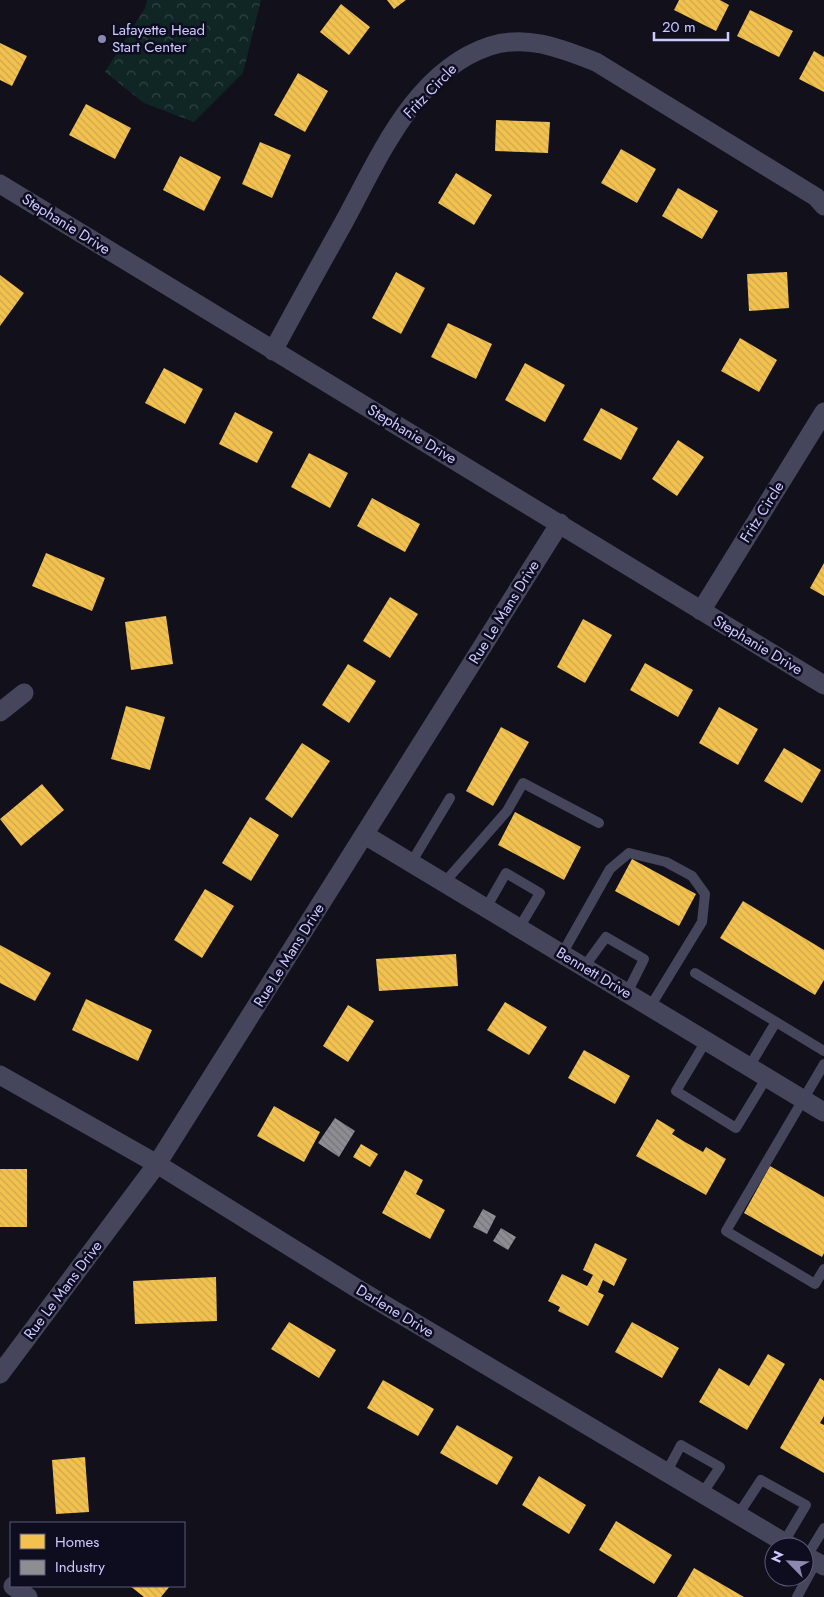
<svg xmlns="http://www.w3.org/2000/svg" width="824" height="1597" viewBox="0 0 824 1597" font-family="Jost,sans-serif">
<defs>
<pattern id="forest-crowns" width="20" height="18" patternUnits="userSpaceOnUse" patternTransform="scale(1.25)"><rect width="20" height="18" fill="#0f2625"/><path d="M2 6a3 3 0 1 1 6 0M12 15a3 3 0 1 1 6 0" fill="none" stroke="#314446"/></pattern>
<pattern id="homes-back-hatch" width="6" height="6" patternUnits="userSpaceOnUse" patternTransform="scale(1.25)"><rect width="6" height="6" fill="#f2c14e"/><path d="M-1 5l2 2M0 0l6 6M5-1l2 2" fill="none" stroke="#cea74e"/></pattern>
<pattern id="industry-back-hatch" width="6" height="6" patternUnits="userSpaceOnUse" patternTransform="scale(1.25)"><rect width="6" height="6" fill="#8d8d92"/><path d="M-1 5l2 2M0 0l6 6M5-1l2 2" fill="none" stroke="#75757d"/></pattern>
</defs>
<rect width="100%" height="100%" fill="#12101b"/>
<!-- forest -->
<path fill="url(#forest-crowns)" d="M147,0H261L243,73L194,122L144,103L105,72L145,8Z"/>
<!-- homes -->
<path fill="url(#homes-back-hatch)" d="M387,0H406L394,9Z
M679,0H720L729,5L716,31L674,10Z
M341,4L370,27L349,55L320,32Z
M750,10L793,31L779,57L737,36Z
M0,43L27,56L12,86L0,80Z
M814,51L824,57V92L799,79Z
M298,73L328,91L305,132L274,115Z
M86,104L131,128L115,159L69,135Z
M496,120L550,122L548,153L495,151Z
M260,142L291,155L272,198L242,184Z
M621,149L656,169L637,203L601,183Z
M180,156L221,177L204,211L163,190Z
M456,173L492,195L474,225L438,203Z
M678,188L718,211L702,239L662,216Z
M396,272L425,288L401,334L372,318Z
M787,272L789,308L749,311L747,274Z
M0,275L24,293L0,326Z
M448,323L492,344L476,379L431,357Z
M740,338L777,360L759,392L721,371Z
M525,363L565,385L545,422L505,400Z
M164,368L203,389L185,424L145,403Z
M601,408L638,428L621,460L583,440Z
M235,412L273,432L257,463L219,444Z
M678,440L704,457L677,496L652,479Z
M309,453L348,473L330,508L291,487Z
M372,498L420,524L405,552L357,526Z
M46,553L105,578L92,611L32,586Z
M824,563V596L810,588Z
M390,597L418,614L390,658L363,641Z
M166,616L173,664L131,670L125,622Z
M583,619L612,635L585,683L557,667Z
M645,663L693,690L678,717L630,690Z
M348,664L376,681L349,723L322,705Z
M126,706L165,717L150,770L111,759Z
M719,707L758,729L738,765L699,743Z
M501,727L529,742L493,806L466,791Z
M302,743L330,761L292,818L265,799Z
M784,748L821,770L802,803L764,781Z
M42,784L64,810L21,846L0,819Z
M515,812L581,847L564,880L498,845Z
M250,817L279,835L251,881L222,863Z
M632,859L696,894L679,926L615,891Z
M205,889L234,906L202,958L174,940Z
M743,901L824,950V980L815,995L720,938Z
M0,945L51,973L35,1001L0,983Z
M456,954L458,986L379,991L376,959Z
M86,999L152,1030L138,1061L72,1030Z
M505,1002L547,1027L529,1055L487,1030Z
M348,1005L374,1021L348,1062L323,1046Z
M584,1050L630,1076L615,1104L568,1078Z
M274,1106L320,1132L304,1162L257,1136Z
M657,1119L675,1130L672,1134L685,1142L703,1152L706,1147L726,1159L706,1195L636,1156Z
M361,1144L378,1154L370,1167L353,1157Z
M770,1166L824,1197V1253L822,1257L744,1213Z
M0,1169H27V1227H0Z
M405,1170L423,1180L416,1194L445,1210L430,1239L382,1213Z
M595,1243L627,1259L614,1286L603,1280L598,1292L604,1295L588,1326L558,1311L560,1307L548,1301L562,1274L587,1286L593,1275L583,1270Z
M216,1277L217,1321L135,1324L133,1281Z
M289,1322L336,1350L319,1378L271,1349Z
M632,1322L679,1348L662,1378L615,1352Z
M768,1354L785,1364L747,1430L699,1402L719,1368L749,1386Z
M820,1378L824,1381V1416L820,1423L824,1425V1473L780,1448Z
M383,1380L434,1409L418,1436L367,1408Z
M457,1425L513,1457L497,1485L440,1453Z
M85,1457L89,1512L56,1514L52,1460Z
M539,1476L586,1505L569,1534L522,1505Z
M616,1521L672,1555L654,1584L599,1550Z
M694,1568L744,1597H677Z
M130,1586H170L161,1597H144Z"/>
<!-- industry -->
<path fill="url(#industry-back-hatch)" d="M335,1118L355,1131L339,1157L318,1143Z
M483,1209L496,1216L487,1234L473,1227Z
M501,1228L516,1237L508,1250L493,1241Z"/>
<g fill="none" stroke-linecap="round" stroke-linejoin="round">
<!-- lane -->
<path stroke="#45465c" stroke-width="10" d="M411,863L450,798
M444,883L507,811L523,783L599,823
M486,908L506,873L540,893L519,928
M562,954L610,869L629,853L666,862L692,876L705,894L702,922L650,1007
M584,967L606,937L644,959L627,993
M695,973L824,1051
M706,1041L676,1091L736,1128L767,1077
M824,1064L726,1231L815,1284L824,1269
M749,1067L776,1022
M666,1473L681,1445L720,1467L702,1494
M738,1515L761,1480L806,1505L784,1542
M807,1556L824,1528
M797,1597L816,1562"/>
<!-- street -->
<path stroke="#45465c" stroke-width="19" d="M0,184L824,685
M273,351C296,308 320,265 344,222C379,158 414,71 490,46C527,34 562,49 596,62L816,197L824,206
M701,611L824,412
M0,712L24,693
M365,835L824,1112
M0,1075L157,1164L358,1289L792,1547
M0,1374L157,1164L560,523
M804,1555L824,1566
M13,1586L28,1597"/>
</g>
<!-- markers -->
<circle fill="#8b89af" stroke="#0e0c1f" stroke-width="2" cx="102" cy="39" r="5"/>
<g text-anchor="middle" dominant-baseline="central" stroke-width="5" stroke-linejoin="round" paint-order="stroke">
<!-- poi labels -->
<g font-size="15" fill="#cccaff" stroke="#0e0c1f" text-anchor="start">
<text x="112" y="30">Lafayette Head<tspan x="112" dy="17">Start Center</tspan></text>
</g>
<!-- street labels -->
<g font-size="15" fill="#cccaff" stroke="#0e0c1f">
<text transform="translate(430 91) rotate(-46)">Fritz Circle</text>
<text transform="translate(66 224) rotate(32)">Stephanie Drive</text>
<text transform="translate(412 434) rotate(31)">Stephanie Drive</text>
<text transform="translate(762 512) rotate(-58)">Fritz Circle</text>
<text transform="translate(504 612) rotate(-58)">Rue Le Mans Drive</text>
<text transform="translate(758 645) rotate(31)">Stephanie Drive</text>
<text transform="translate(289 955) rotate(-58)">Rue Le Mans Drive</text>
<text transform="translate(594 973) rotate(31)">Bennett Drive</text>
<text transform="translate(63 1290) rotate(-53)">Rue Le Mans Drive</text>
<text transform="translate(395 1311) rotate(31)">Darlene Drive</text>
</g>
</g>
<!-- legend -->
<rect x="10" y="1522" width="175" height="65" fill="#0e0c1f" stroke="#5a5879"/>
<rect x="20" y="1534" width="25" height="15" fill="#f2c14e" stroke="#5a5879"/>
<text x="55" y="1547" font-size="15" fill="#cccaff">Homes</text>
<rect x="20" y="1560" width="25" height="15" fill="#8d8d92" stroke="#5a5879"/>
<text x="55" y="1572" font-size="15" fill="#cccaff">Industry</text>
<!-- north arrow -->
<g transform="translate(789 1562) rotate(294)"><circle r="24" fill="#0e0c1f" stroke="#5a5879"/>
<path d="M0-4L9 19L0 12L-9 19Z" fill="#8b89af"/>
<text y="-8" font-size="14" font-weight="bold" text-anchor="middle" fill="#cccaff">N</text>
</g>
<!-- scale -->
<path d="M654 32v8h74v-8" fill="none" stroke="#cccaff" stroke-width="2.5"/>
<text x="662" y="32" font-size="15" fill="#cccaff" stroke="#0e0c1f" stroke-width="4" paint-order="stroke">20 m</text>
</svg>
